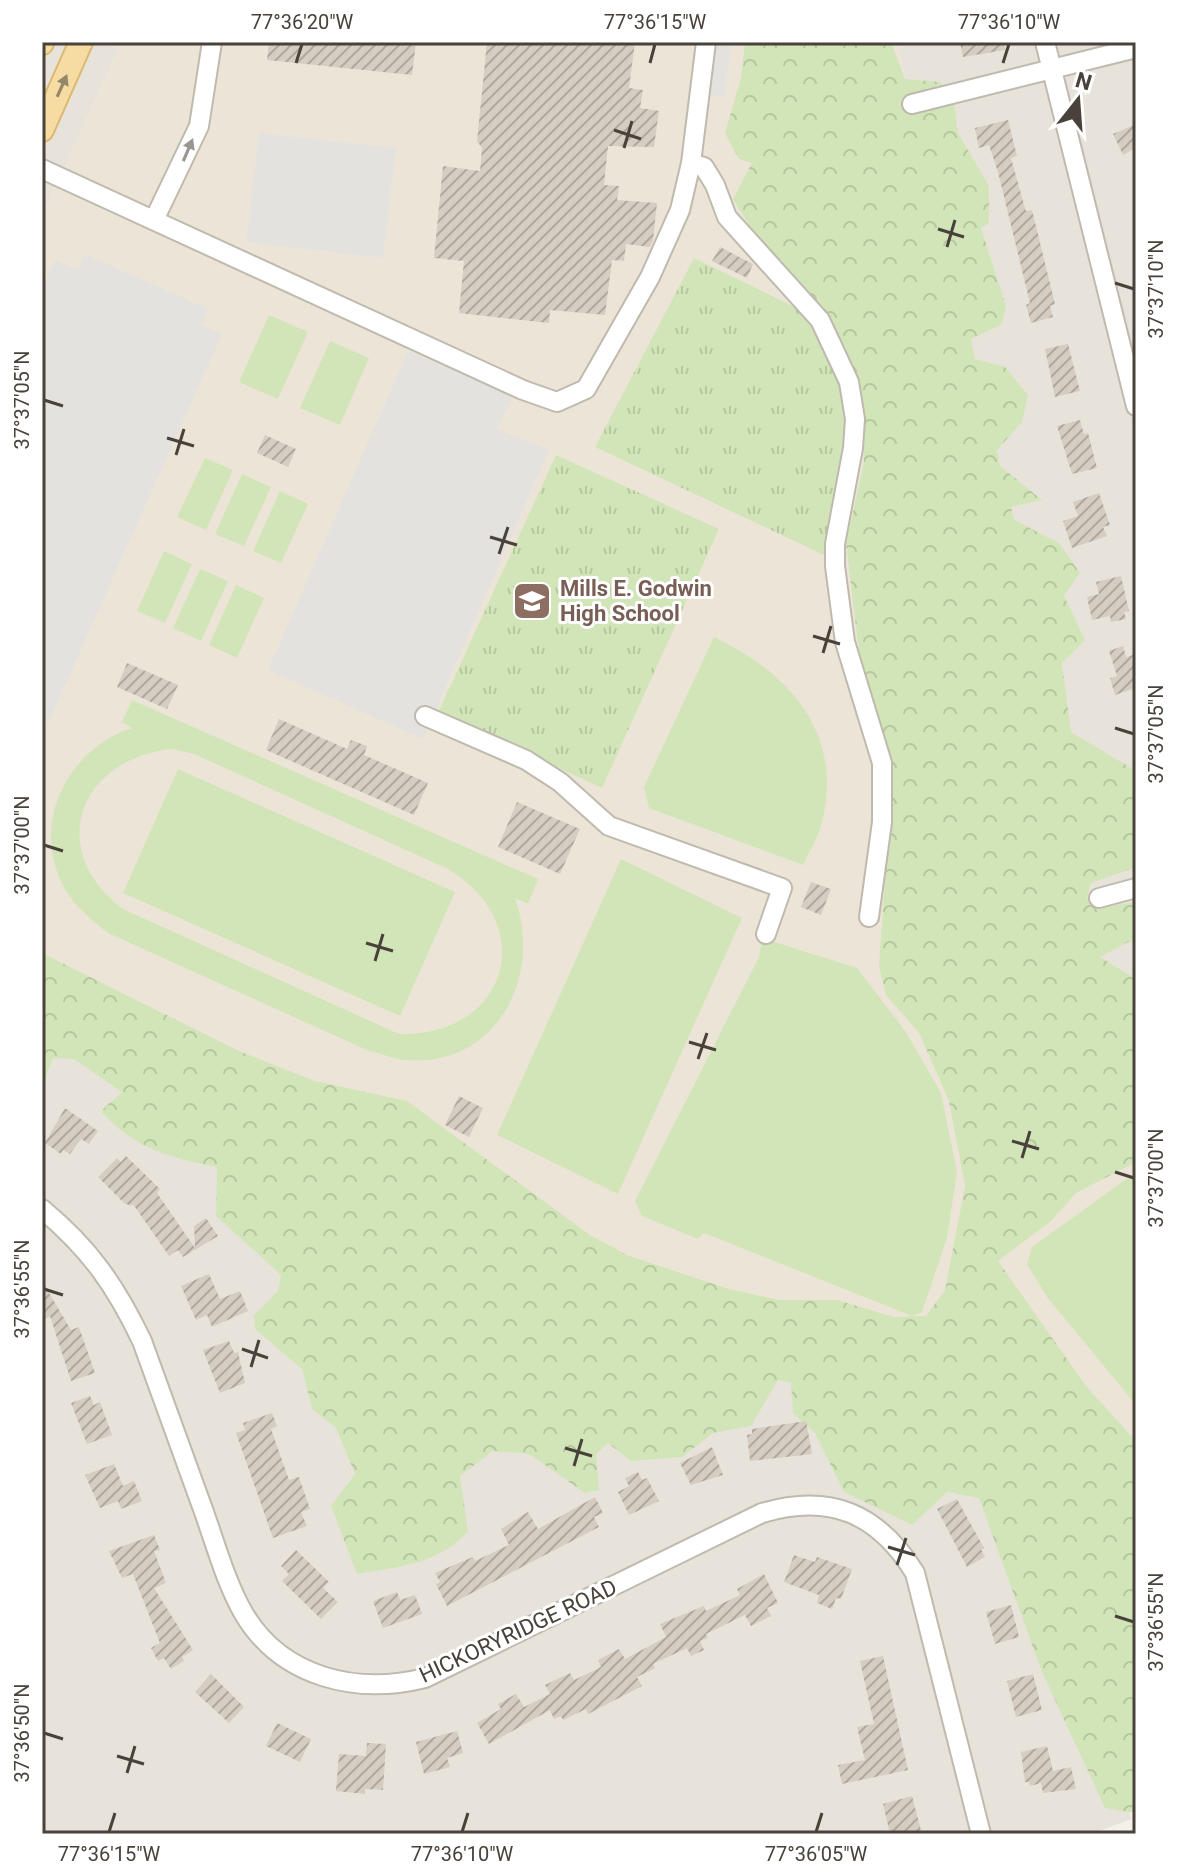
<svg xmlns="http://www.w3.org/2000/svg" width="1178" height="1876" viewBox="0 0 1178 1876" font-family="Roboto,sans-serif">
<defs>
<pattern id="forest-crowns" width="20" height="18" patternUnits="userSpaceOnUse" patternTransform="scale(2)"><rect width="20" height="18" fill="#d2e5b8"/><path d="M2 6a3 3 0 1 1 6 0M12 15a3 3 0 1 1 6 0" fill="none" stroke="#b6c69f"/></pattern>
<pattern id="park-tufts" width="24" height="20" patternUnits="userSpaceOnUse" patternTransform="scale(2)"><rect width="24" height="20" fill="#d2e5b8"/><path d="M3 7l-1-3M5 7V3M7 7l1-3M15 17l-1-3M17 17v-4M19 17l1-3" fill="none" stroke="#b6c69f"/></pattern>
<pattern id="building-hatch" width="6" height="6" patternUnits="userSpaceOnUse" patternTransform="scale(2)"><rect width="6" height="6" fill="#d5cdc2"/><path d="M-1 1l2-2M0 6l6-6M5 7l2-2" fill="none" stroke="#afa89f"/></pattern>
</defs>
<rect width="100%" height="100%" fill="#f4f1eb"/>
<!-- residential -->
<path fill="#e8e3da" d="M42,42H122L42,217Z
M897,42H1136V981L1108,984Z
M42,996L1046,1454L1131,1819L1092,1834H42Z"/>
<!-- education -->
<path fill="#ece5d7" d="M122,42H897L1108,984L1136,993V1495L42,996V217Z"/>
<!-- forest -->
<path fill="url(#forest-crowns)" d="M745,42H891L905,79L940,82L954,101L958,133L989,186V223L981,228L1006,306L1002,324L971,339L975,359L1005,367L1028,395L1022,422L997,450L1000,466L1042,500L1011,507L1014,520L1059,543L1080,573L1064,596L1085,640L1062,663L1071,732L1136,771V867L1091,883L1087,898L1097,908L1136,902V938L1100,957L1136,979V1162L1076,1193L1051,1221L998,1261L1086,1386L1136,1441V1813L1105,1808L1042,1672L979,1498L947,1492L912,1525L844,1492L815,1433L793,1413L791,1383L778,1380L751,1426L713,1433L682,1457L631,1461L608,1443L596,1454L599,1490L585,1493L529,1454L493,1451L460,1476L468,1531C439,1564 399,1567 357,1574L331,1506L355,1474L336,1428L312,1409L302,1369L255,1329L254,1315L278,1291L281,1275L216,1216L217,1167C170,1158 133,1148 101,1111L122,1092L74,1059L53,1058L42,1087V953L239,1051L315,1081L407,1101L590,1235L627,1255L729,1289L779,1300H837L894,1317L926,1316L945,1290L965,1186L949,1101L919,1033L886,995L879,966L891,793L859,652L846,544L864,462L860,388L811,298L771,261L733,199L752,163L739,159L725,133L741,78Z"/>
<!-- park -->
<path fill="url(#park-tufts)" d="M694,258L801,310L825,337L847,395L846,455L824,555L595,447Z
M556,455L719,529L602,788L438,713Z"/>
<!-- pitch -->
<path fill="#d2e5b8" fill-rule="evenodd" d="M269,315L308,332L278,399L239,382Z
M330,341L369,358L340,425L300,408Z
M205,458L233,470L206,530L177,517Z
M242,474L271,487L244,546L215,534Z
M280,491L308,504L281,563L253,551Z
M164,551L192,564L165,623L137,611Z
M200,569L228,581L201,641L173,628Z
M236,585L264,598L237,658L209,645Z
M714,637C790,673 846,735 821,826C817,839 809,852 803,865L649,808L644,787Z
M132,700L538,879L528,904L515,898C543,976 497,1068 405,1060C393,1059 381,1053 369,1051L108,933C93,921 75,907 65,889C29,825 67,749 132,728L122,722ZM171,749L194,754L448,869C541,925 507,1037 399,1034L123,909C46,851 77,760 171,749Z
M178,769L455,892L400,1016L123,893Z
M621,859L742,918L618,1194L497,1135Z
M762,938L857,968L906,1032L941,1093L957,1172L947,1238L922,1312L912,1316L704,1233L698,1239L642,1216L635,1201L759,957Z
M1136,1172V1405L1047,1297L1027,1264L1032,1247Z"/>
<!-- parking -->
<path fill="#e4e2df" d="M715,42H731L725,97L710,96Z
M259,133L396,148L383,258L246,242Z
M85,254L208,309L202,325L222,334L42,737V290L55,260L78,270Z
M408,351L513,396L497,429L549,450L423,739L268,670Z"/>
<!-- building -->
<path fill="url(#building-hatch)" d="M269,42H416L412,75L267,60Z
M487,42H635L629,88L643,90L640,108L659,111L654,147L608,146L604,185L619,186L617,200L657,203L653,240L650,247L626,244L624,261L612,260L605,315L550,310L549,323L459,313L464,261L434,258L443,166L480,171L482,148L477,141Z
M960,42H1004L1005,50L963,57Z
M1008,120L1017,156L1011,158L1021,194L1026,211L1032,210L1055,304L1050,306L1053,317L1031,323L1026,305L1030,303L998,172L989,145L979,148L975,128Z
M1136,124V148L1123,155L1113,134Z
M720,247L753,264L747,278L712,261Z
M1068,344L1080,391L1055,397L1045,349Z
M1080,420L1084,434L1088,433L1097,468L1072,474L1057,426Z
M265,435L296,449L288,467L257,453Z
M1099,493L1110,525L1103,527L1107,536L1072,548L1063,521L1078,516L1073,502Z
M1121,576L1129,611L1124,612L1126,619L1111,622L1110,616L1092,620L1087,597L1099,594L1096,582Z
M1123,646L1126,657L1136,654V688L1115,695L1110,678L1117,676L1109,651Z
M127,663L178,685L167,709L117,687Z
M279,719L347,749L351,740L367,746L364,755L428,783L414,815L266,750Z
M517,802L580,829L560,874L498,847Z
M811,882L831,889L821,915L801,907Z
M459,1096L483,1108L469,1137L445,1125Z
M65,1108L98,1131L89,1144L81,1139L70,1154L63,1150L61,1154L45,1143Z
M126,1156L160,1189L157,1193L195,1248L194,1226L206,1218L218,1236L183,1257L178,1250L169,1256L133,1204L131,1206L124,1203L98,1177L117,1158L121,1162Z
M209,1274L220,1299L240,1291L248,1311L212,1327L207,1315L196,1320L181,1286Z
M42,1281L71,1330L79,1327L95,1373L71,1381L50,1316L42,1321Z
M229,1341L234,1353L238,1352L245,1383L220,1393L203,1350Z
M90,1396L94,1405L100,1402L112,1435L87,1444L71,1403Z
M272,1413L277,1426L271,1429L289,1480L299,1477L310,1509L301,1512L307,1526L273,1538L236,1433L245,1430L243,1423Z
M806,1421L812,1454L750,1461L747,1435L752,1434V1429Z
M712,1447L723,1475L691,1485L680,1463Z
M114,1464L123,1486L134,1481L142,1501L121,1509L118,1501L100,1508L85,1475Z
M638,1472L642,1480L647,1478L659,1501L629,1515L618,1492L629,1486L625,1478Z
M595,1497L603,1513L594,1517L599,1527L447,1606L436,1584L440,1582L435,1573L473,1557L475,1561L509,1545L501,1529L528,1512L538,1529Z
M957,1499L984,1548L981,1549L985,1557L967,1567L937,1509Z
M154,1535L160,1550L154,1551L166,1583L154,1588L193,1650L182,1657L184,1661L171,1669L164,1658L158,1661L151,1648L160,1643L133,1574L122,1578L109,1551Z
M296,1550L329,1582L323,1588L338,1602L321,1619L282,1581L289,1574L281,1566Z
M794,1555L815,1562L817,1557L852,1569L841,1599L836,1598L832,1609L817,1603L819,1595L784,1582Z
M764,1574L778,1603L767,1608L771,1616L751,1626L745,1615L706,1634L708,1638L700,1641L704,1650L691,1656L687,1648L653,1664L655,1668L637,1677L642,1686L588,1714L586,1709L563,1720L561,1716L554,1719L550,1710L489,1744L477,1723L501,1709L498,1704L516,1694L524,1707L550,1694L545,1685L570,1673L574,1680L601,1667L598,1660L619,1649L625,1659L666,1637L660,1624L704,1606L706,1611L740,1595L737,1589Z
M397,1592L400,1600L415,1595L422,1614L383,1628L373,1601Z
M1011,1605L1019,1637L995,1644L986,1612Z
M883,1656L908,1770L842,1784L838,1765L865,1760L857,1727L874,1724L860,1661Z
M211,1674L244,1707L229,1723L195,1692Z
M1033,1674L1042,1710L1016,1717L1007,1681Z
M277,1723L311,1739L300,1762L266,1746Z
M457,1731L463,1753L447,1758L450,1767L424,1774L416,1742Z
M367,1743L386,1744L383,1790L365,1789V1794L336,1791L339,1754L366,1756Z
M1047,1746L1053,1771L1071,1767L1076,1789L1043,1793L1041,1783L1030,1786L1029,1782H1025L1021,1752Z
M912,1796L922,1834H890L883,1804Z"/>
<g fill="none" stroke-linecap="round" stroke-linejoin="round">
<defs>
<path id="minor" d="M1045,42L1136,406
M912,104L1136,48
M691,163L704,167L715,185L727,217L820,320L849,382L855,419L853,448L835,544V566L845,642L882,763V822L869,917
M42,169L523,390L557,402L586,389L650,277L680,210L691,163L706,42
M154,220L199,126L212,42
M425,716L526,760L560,782L609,826L782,888L766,934
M1099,898L1136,888
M42,1209C90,1249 115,1285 142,1341C161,1394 180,1447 200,1501C214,1538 224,1579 244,1614C282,1678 357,1695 425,1678L762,1513C830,1493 878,1513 915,1573L981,1834"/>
<path id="major" d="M42,43V42
M42,130L81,42"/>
</defs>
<!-- minor casing -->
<use href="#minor" stroke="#bfb9ae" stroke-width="22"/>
<!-- major casing -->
<use href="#major" stroke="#dbb973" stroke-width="26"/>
<!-- minor -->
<use href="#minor" stroke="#fff" stroke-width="18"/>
<!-- major -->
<use href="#major" stroke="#f6dca2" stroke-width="22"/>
</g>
<!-- one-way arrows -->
<defs><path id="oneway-solid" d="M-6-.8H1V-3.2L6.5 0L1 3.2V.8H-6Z" transform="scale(2)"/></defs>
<use fill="#968769" href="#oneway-solid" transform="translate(62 86) rotate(-66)"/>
<use fill="#9a9793" href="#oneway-solid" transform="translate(188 150) rotate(-67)"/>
<!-- ticks -->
<path fill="none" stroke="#48423a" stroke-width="3" d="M296,63L302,44M650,63L655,44M1003,63L1009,44M614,130L641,139M624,148L632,121M938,229L964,237M947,247L955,220M1115,283L1134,289M44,400L63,406M167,438L194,446M176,455L184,429M490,537L517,545M499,554L508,527M813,636L840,644M823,653L831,626M1115,728L1134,734M44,845L63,851M366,943L393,951M375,961L383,934M689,1042L716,1050M698,1059L707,1033M1012,1141L1039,1149M1022,1158L1030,1131M1115,1172L1134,1178M44,1289L63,1295M242,1349L268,1358M251,1367L259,1340M565,1448L592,1456M574,1466L582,1439M888,1547L915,1555M897,1565L906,1538M1115,1616L1134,1622M44,1733L63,1739M117,1756L144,1764M127,1773L135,1746M109,1832L115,1813M462,1832L468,1813M816,1832L822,1813"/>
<!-- icons -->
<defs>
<symbol id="school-square" viewBox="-11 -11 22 22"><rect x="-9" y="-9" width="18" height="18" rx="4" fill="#8d6e63" stroke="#fff"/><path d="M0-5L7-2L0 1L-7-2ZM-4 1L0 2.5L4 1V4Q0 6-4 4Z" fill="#fff"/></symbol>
</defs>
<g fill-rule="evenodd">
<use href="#school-square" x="510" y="579" width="44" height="44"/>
</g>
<g text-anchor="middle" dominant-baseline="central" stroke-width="6" stroke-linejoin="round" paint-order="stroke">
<!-- education labels -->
<g font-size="22" font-weight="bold" fill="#785e54" stroke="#fff" text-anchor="start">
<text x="560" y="588">Mills E. Godwin<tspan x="560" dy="25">High School</tspan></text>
</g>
<!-- street labels -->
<g font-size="22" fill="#48423a" stroke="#fff">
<text transform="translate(518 1631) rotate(-25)">HICKORYRIDGE ROAD</text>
</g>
</g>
<!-- border -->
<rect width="1178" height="1876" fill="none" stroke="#ffffff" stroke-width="88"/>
<!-- north arrow -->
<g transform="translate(1078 100) rotate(17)" stroke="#ffffff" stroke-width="6" paint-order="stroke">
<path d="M0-6L14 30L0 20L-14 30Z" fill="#48423a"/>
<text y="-12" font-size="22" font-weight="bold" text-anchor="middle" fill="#48423a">N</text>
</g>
<rect x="44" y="44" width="1090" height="1788" fill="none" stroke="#48423a" stroke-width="3"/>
<g font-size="20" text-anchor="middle" fill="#48423a">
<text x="302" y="29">77°36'20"W</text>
<text x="655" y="29">77°36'15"W</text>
<text x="1009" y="29">77°36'10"W</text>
<text transform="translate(1156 289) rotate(-90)" y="7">37°37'10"N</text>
<text transform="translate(22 400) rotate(-90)" y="7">37°37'05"N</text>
<text transform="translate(1156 734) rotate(-90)" y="7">37°37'05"N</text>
<text transform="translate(22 845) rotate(-90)" y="7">37°37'00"N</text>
<text transform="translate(1156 1178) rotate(-90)" y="7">37°37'00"N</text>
<text transform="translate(22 1289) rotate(-90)" y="7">37°36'55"N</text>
<text transform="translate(1156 1622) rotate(-90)" y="7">37°36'55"N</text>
<text transform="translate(22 1733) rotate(-90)" y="7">37°36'50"N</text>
<text x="109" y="1861">77°36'15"W</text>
<text x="462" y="1861">77°36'10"W</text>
<text x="816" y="1861">77°36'05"W</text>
</g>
</svg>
